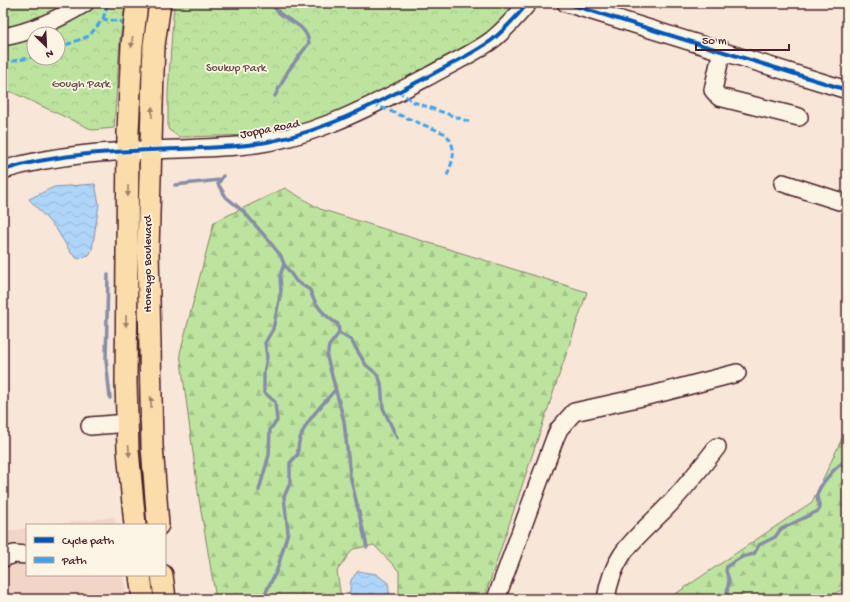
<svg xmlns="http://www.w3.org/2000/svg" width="850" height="602" viewBox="0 0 850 602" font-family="'Gochi Hand',sans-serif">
<defs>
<pattern id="forest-firs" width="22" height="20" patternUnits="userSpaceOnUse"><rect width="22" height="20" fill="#bde49f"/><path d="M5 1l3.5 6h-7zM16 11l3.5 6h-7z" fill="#a4c389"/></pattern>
<pattern id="park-crowns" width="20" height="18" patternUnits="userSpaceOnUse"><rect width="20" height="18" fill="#bde49f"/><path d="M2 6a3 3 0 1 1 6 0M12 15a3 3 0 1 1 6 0" fill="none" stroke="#a4c389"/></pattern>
<pattern id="water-waves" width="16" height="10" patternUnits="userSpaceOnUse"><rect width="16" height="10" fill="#aed6f8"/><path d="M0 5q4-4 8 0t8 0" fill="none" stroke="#97b7d5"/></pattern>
</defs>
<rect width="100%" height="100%" fill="#f8e6d8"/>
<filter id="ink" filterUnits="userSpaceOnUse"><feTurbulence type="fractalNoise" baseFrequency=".025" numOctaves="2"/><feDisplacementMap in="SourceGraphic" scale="8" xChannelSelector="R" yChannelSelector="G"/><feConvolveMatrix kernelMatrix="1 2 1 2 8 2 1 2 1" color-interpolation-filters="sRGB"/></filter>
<g filter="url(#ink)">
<!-- built -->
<path fill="#f3d5c8" d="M115,517L116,525H47Z
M27,528V575H123L127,599H3V532Z"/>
<!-- forest -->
<path fill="url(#forest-firs)" stroke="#848265" d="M285,188L320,209L587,292L484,599H399V571L374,545L353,549L337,571L341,599H216L199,499L180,353L214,222Z
M847,428V587L824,599H668L812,502Z"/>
<!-- park -->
<path fill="url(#park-crowns)" stroke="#848265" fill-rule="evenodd" d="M3,3H125L120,40L114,128L93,130L3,88ZM34,34H58V58H34Z
M174,3H519L508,16L481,38L448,60L378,96L299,127L255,135L179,137L168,129V93Z"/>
<!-- water -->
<path fill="url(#water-waves)" stroke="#868da6" d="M95,184L99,204L92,250L89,255L78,259L71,253L57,230L29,199L54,187Z
M358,571L376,574L388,583L390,599H349L351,580Z"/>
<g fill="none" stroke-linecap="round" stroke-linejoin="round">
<!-- stream -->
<path stroke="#868da6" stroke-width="3.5" d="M245,3H249
M272,3C281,23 306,20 309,43L288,71L275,96
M223,176L218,184L226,197L244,212L269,241L281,256L284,264L296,281L310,290C314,304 325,317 338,324L339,333L329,346L327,357L344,421L350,475L367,547
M175,185L220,180
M108,275L106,360L110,398
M339,333L351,340L366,365L378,375L381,383L383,408L397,438
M259,490L269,455L270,429L277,421L275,402L264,392V373L267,357L265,343L273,329L281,291L280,276L284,264
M259,599L266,592L277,570L288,532L284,497L290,483V463L298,454C296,429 320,408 335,390
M726,599L729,580L726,571L727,566L742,557L754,554L759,545L775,537L781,529L818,511L820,508C819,504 817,500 817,496C818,486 838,463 847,461"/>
<defs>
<path id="minor" d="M566,3L847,90
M3,37C33,32 59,19 85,3
M722,50L713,90L719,97L799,117
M3,170C78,147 159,152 237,146C307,141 368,108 429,76C450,64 473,54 492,40C506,29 517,16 528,3
M783,183L839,201
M90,426L116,424
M3,558L14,554L27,555
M496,599L555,438L559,429L574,412L656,394L737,373
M606,599C613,554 633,541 663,511C683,491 700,469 717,447"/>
<path id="major" d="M135,525L128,450L126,382L128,132L132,45L137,3
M158,525L152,446L148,250L153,71L154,45L160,3
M140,575L143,599
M162,575L165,599"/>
</defs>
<!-- minor casing -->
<use href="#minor" stroke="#4a1f2b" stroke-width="20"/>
<!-- major casing -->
<use href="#major" stroke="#4a1f2b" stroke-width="24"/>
<!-- minor -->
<use href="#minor" stroke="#fcf5e5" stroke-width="17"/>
<!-- major -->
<use href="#major" stroke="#fbddab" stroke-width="21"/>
<!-- quiet -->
<path stroke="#40a2eb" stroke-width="3" stroke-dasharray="6 3" stroke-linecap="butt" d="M103,19L108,3
M58,48L89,36L103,19L123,22
M3,63L34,57
M398,91L414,102L470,122
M373,104L446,134C458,150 453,159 447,176"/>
<defs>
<path id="cycleway" d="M566,3L847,90
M3,170C78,147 159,152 237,146C307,141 368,108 429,76C450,64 473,54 492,40C506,29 517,16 528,3"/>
</defs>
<!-- cycleway casing -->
<use href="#cycleway" stroke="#fcf5e5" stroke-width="6"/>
<!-- cycleway -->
<use href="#cycleway" stroke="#0057b8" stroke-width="4"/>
</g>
<!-- one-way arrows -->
<defs><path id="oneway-solid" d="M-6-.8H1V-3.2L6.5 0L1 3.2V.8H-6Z"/></defs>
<g fill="#a27e6b">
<use href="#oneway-solid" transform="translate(132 42) rotate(96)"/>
<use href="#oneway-solid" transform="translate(152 112) rotate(-89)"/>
<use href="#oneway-solid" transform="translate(128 191) rotate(91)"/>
<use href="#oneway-solid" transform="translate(126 321) rotate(91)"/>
<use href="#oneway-solid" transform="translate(151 402) rotate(-92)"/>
<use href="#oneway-solid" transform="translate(129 451) rotate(86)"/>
</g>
</g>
<g text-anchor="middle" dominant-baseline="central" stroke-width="3.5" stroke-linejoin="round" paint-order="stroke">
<!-- park labels -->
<g font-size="12" fill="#675048" stroke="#fcf5e5">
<text x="236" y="69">Soukup Park</text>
<text x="81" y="85">Gough Park</text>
</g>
<!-- street labels -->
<g font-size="12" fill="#4a1f2b" stroke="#fcf5e5">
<text transform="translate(270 130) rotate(-11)">Joppa Road</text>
<text transform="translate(149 264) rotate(-90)">Honeygo Boulevard</text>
</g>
</g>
<!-- margin -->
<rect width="850" height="602" fill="none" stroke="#fcf5e5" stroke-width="16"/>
<rect x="8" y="8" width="834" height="586" fill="none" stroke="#4a1f2b" stroke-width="1.5" filter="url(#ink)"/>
<!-- legend -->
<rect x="26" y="524" width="140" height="52" fill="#fcf5e5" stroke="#b59f9b"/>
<rect x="34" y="537" width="20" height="6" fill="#0057b8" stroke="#b59f9b"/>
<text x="62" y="544" font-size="12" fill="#4a1f2b">Cycle path</text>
<rect x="34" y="557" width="20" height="6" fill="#40a2eb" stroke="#b59f9b"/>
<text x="62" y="564" font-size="12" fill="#4a1f2b">Path</text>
<!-- north arrow -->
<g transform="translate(46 46) rotate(156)"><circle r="19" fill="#fcf5e5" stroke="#b59f9b"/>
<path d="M0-3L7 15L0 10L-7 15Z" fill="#4a1f2b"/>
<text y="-6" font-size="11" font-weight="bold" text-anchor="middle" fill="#4a1f2b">N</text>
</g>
<!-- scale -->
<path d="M696 44v6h93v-6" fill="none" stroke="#4a1f2b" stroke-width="2"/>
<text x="702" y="44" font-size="12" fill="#4a1f2b" stroke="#fcf5e5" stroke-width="3" paint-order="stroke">50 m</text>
</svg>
